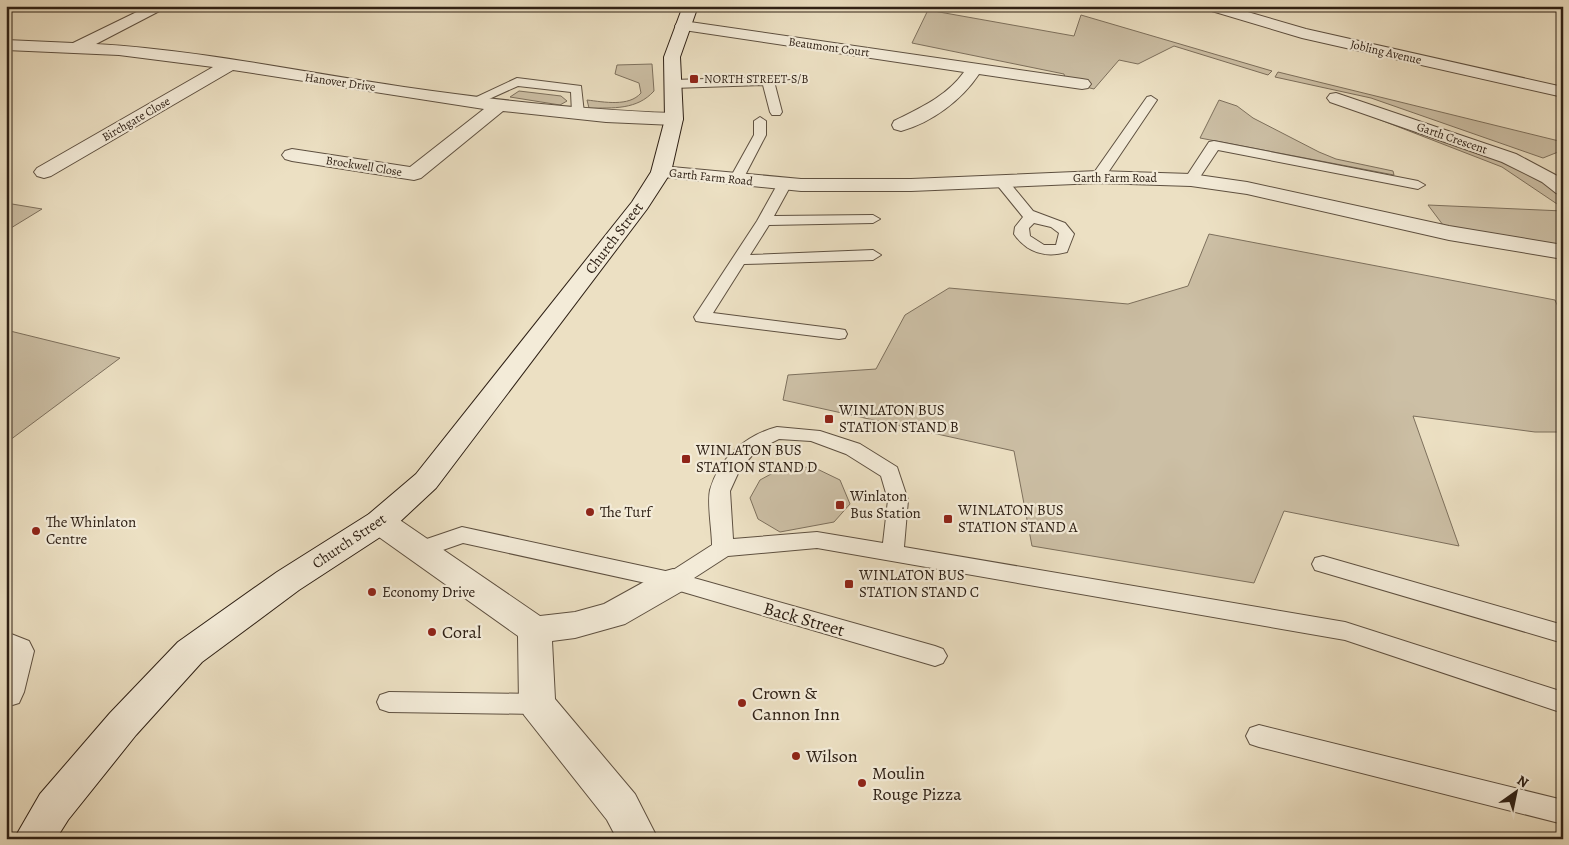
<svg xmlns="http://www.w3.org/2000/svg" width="1569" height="845" viewBox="0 0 1569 845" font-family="Alegreya,serif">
<rect width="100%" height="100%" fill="#ece0c3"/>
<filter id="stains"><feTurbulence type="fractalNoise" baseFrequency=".004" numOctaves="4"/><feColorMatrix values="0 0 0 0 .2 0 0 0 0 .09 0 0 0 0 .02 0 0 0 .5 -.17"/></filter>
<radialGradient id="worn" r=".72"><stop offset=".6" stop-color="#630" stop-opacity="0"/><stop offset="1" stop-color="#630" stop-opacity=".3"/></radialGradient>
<!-- green -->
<path fill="#ccbfa5" stroke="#7d705d" d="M928,10L1074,36L1081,15L1272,71L1268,75L1174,46L1138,64L1119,60L1094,89L1066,82L1064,74L912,43Z
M652,64L654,91C637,110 613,108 589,108L587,100C604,102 629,107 641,93L639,83L615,74L617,65Z
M1278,72L1563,142V150L1543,158L1371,98L1275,77Z
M519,91L561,96L567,101L560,105L510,97Z
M1219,100L1237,106L1253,118L1319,152L1336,159L1393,171L1394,175L1200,138Z
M1360,112L1521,167L1563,197V208L1502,167Z
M6,203L42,209L6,231Z
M1428,205L1563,211V253L1449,233Z
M1209,234L1555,300L1563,318V361L1560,362L1563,365V432H1535L1413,416L1459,546L1284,511L1254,583L1032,546L1014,451L783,400L788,375L876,369L905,315L949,288L1128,304L1188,286Z
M6,330L120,358L6,443Z
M813,467L840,480L850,504L834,522L780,532L758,519L750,498L760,480L782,468Z"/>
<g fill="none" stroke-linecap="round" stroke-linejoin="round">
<defs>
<path id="lane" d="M768,77L774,81L782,112L780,115H772L770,112L763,85L673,88L667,84L673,80Z
M517,78L581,86L584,113L578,117L572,113L571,92L518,86L478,104L474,105L468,101Z
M1151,96L1157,100L1103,180H1093L1091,177L1093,174L1147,97Z
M760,117L766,121V135L741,183H731L729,180L754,135V121Z
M1214,141L1418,181L1425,185L1418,189L1218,150L1196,183H1186L1184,180L1209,142Z
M1000,176L1005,177L1033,211L1065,223L1074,234L1067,252C1046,258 1027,253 1014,234L1015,227L1023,217L993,180ZM1034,223L1051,227L1059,233L1056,245H1044L1030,236L1029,228Z
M784,181L791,185L774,216L873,215L880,219L873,223L769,225L750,255L873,250L881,255L873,260L744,264L713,313L839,329L845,330L847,334L845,338L839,339L702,322L696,321L694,317L757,221L777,185Z
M777,427L820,431L860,444L897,467L908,500L904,547L1345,622L1563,692V713L1345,640L817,548L728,556L694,578L935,646L943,649L947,656L943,663L935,666L673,589L463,543L420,558L412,556L409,550L412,544L462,527L670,572L712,545C712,530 707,504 710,490C719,458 746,435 777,427ZM779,439L811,441L846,454L881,476L888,500L883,543L817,532L733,539L730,491L740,469L757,450Z
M1323,556L1563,625V643L1315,570L1312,564L1315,558Z
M389,692L537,694L546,697L549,704L546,711L537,714L389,712L380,709L377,702L380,695Z
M1259,725L1563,800V824L1259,747L1250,744L1246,736L1250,728Z"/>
<path id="street" d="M149,6H169L96,44C199,50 302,72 404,87C494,100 582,110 674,113L681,115L683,119L681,123L674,125L606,122L503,111L421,178L414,180L292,161L285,159L282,155L285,151L292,149L410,167L484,109L233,70L51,176L44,178L37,176L34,172L37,168L213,67L119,55L6,50V40L73,43Z
M1203,6H1227L1306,29L1563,87V97L1302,38L1205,9Z
M683,21L1082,79L1088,80L1091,84L1088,88L1082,89L979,74C962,100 931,123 901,131L894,129L892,125L894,121C920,108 947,96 964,72L677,29L675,26L677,23Z
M1336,93L1516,154L1563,179V195L1556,193L1542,182L1502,162L1330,102L1327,98L1330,94Z
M661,166L801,179H911L1098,171L1191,174L1247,182L1449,226L1563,245V259L1449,240L1247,194L1191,186L1098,183L911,191H801L654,176L651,172L654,168Z
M380,511L391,514L540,616L575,612L604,604L662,572L673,569L684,572L689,581L684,590L625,624L575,638L552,641L555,699L635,794L658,839H617L607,820L524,715L519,704L518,636L369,530L365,522L369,514Z
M6,632L29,641L34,651L24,692L19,703L6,707Z"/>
<path id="secondary" d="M683,6H698L680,57L683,119L671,172L647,209L436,488L391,530L299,590L202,662L136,735L68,820L56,839H14L40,794L110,713L178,642L277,572L369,514L416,474L632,202L651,172L665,119L664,57Z"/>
</defs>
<!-- lane casing -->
<use href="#lane" stroke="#5e5040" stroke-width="2"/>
<!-- street casing -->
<use href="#street" stroke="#5e5040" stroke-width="2"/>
<!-- secondary casing -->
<use href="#secondary" stroke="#2e2015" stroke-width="2"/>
<!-- lane -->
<use href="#lane" fill="#f3ebd8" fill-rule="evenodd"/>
<!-- street -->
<use href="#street" fill="#f3ebd8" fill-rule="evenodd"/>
<!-- secondary -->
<use href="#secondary" fill="#f3ebd8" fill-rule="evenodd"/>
</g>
<!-- markers -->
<g fill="#8f2418" stroke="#f3ebd8" stroke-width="2">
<rect x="689" y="74" width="10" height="10" rx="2.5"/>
<rect x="824" y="414" width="10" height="10" rx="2.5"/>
<rect x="681" y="454" width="10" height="10" rx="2.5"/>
<rect x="835" y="500" width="10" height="10" rx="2.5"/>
<circle cx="590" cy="512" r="5"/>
<rect x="943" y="514" width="10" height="10" rx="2.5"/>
<circle cx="36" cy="531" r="5"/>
<rect x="844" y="579" width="10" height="10" rx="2.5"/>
<circle cx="372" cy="592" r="5"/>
<circle cx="432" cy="632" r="5"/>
<circle cx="742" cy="703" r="5"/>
<circle cx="796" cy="756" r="5"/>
<circle cx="862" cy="783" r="5"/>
</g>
<g text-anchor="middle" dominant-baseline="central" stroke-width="4.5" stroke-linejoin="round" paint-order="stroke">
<!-- far-street labels -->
<g font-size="12" fill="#2e2015" stroke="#f3ebd8">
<text transform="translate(829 47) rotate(8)">Beaumont Court</text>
<text transform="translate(1386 52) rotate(13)">Jobling Avenue</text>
<text transform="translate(340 82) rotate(8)">Hanover Drive</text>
<text transform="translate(136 119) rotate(-30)">Birchgate Close</text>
<text transform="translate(1452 138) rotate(19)">Garth Crescent</text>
<text transform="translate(364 166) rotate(9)">Brockwell Close</text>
<text transform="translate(711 177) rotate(6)">Garth Farm Road</text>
<text x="1115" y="178">Garth Farm Road</text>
</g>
<!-- far-poi labels -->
<g font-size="12" fill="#2e2015" stroke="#f3ebd8" text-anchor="start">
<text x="704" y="79">NORTH STREET-S/B</text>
</g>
<!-- street labels -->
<g font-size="15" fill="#2e2015" stroke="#f3ebd8">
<text transform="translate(614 238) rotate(-53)">Church Street</text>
<text transform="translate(349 541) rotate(-34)">Church Street</text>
</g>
<!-- poi labels -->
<g font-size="15" fill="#2e2015" stroke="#f3ebd8" text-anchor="start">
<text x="839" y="410">WINLATON BUS<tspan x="839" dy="17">STATION STAND B</tspan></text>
<text x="696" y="450">WINLATON BUS<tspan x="696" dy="17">STATION STAND D</tspan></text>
<text x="850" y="496">Winlaton<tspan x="850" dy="17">Bus Station</tspan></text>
<text x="958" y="510">WINLATON BUS<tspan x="958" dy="17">STATION STAND A</tspan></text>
<text x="600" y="512">The Turf</text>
<text x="46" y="522">The Whinlaton<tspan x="46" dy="17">Centre</tspan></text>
<text x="859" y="575">WINLATON BUS<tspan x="859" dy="17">STATION STAND C</tspan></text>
<text x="382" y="592">Economy Drive</text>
</g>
<!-- near-street labels -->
<g font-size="18" fill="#2e2015" stroke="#f3ebd8">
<text transform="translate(804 619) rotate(16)">Back Street</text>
</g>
<!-- near-poi labels -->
<g font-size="18" fill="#2e2015" stroke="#f3ebd8" text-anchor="start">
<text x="442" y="632">Coral</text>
<text x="752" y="693">Crown &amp;<tspan x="752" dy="21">Cannon Inn</tspan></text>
<text x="806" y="756">Wilson</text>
<text x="872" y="773">Moulin<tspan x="872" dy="21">Rouge Pizza</tspan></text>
</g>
</g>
<!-- margin -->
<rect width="1569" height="845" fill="none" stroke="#ece0c3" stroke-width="25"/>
<rect x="8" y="8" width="1554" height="830" fill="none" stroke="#2e2015" stroke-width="2.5"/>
<rect x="12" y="12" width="1544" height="820" fill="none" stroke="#2e2015"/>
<!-- north arrow -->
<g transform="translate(1516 792) rotate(33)" stroke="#f3ebd8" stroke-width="4" paint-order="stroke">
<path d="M0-4L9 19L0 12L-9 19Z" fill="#2e2015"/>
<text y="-8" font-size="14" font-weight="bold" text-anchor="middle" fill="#2e2015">N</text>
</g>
<rect width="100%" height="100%" filter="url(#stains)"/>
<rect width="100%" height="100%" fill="url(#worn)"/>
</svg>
